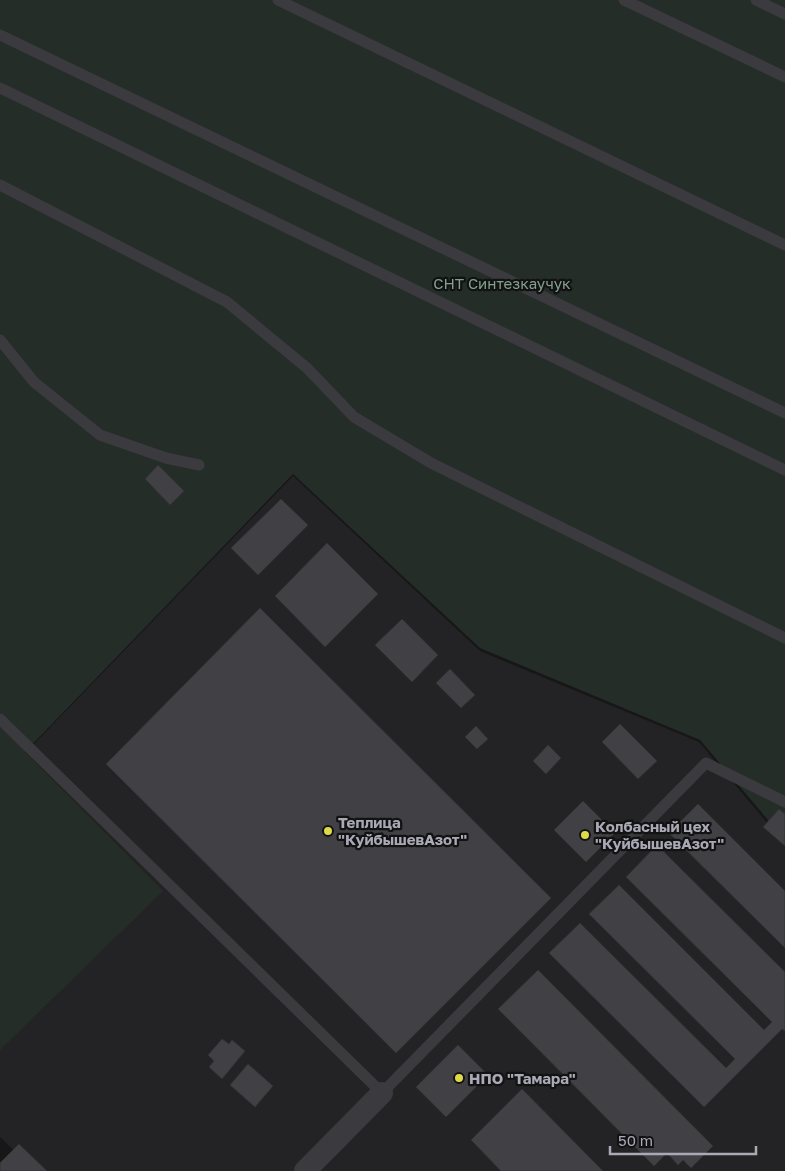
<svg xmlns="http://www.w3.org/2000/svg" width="785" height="1171" viewBox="0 0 785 1171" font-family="'Golos Text',sans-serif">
<rect width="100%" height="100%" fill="#171718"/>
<!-- built -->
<path fill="#232325" d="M293,476L480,651L699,742L785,844V1171H35L0,1137V779Z"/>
<!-- green -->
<path fill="#252d29" d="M0,0H785V840L700,740L480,648L293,474L25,752L163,891L0,1050Z"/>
<!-- building -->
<path fill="#414145" stroke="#323134" d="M158,465L184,491L170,505L145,479Z
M281,499L308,525L258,575L231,548Z
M327,543L378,594L325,647L275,596Z
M260,608L551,898L396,1053L106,764Z
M402,619L438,655L412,682L375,645Z
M450,669L475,695L461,708L436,683Z
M620,724L657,761L638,779L602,742Z
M476,726L488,739L477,749L465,737Z
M548,745L561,758L546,774L533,761Z
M583,801L615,833L586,862L554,830Z
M698,804L785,891V948L669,833Z
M779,809L785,814V846L763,827Z
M657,845L785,972V1031L782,1029L704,1107L549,953L580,923L726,1068L735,1059L589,914L619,885L764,1030L772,1022L626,877Z
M538,970L713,1146L691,1168L683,1160L678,1165L667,1153L654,1166L498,1009Z
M222,1039L229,1044L232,1040L245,1051L222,1079L209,1067L214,1061L208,1055Z
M458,1045L488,1075L446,1117L416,1087Z
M248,1064L273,1086L255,1107L230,1085Z
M522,1089L603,1171H501L471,1140Z
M19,1144L47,1171H0V1163Z"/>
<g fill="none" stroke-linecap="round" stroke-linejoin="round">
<!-- service -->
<path stroke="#3b3a3f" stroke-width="11" d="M278,0L785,245
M624,0L785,77
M756,0L785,14
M0,35L785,413
M0,88L785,470
M0,185L227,302L307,368L354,417L431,463L785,638
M0,340L34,382L100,435L166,458L199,465
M0,719L382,1093L706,763L785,802"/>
<!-- minor -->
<path stroke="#3b3a3f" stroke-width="22" d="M305,1171L382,1093"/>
</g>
<!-- markers -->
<g fill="#dfda48" stroke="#121213" stroke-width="2">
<circle cx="328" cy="831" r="5"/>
<circle cx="585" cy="835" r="5"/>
<circle cx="459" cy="1078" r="5"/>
</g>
<g text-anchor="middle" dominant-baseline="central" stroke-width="4.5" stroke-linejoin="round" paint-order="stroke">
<!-- park labels -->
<g font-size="15" fill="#83a08e" stroke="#121213">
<text x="502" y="283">СНТ Синтезкаучук</text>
</g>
<!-- poi labels -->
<g font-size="15" font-weight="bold" fill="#aaaab7" stroke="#121213" text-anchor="start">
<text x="338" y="822">Теплица<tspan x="338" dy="17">"КуйбышевАзот"</tspan></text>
<text x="595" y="826">Колбасный цех<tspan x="595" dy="17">"КуйбышевАзот"</tspan></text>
<text x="469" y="1078">НПО "Тамара"</text>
</g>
</g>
<!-- scale -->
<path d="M610 1146v8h146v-8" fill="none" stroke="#aaaab7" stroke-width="2.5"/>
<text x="618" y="1146" font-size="15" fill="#aaaab7" stroke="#121213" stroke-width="4" paint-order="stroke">50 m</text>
</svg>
